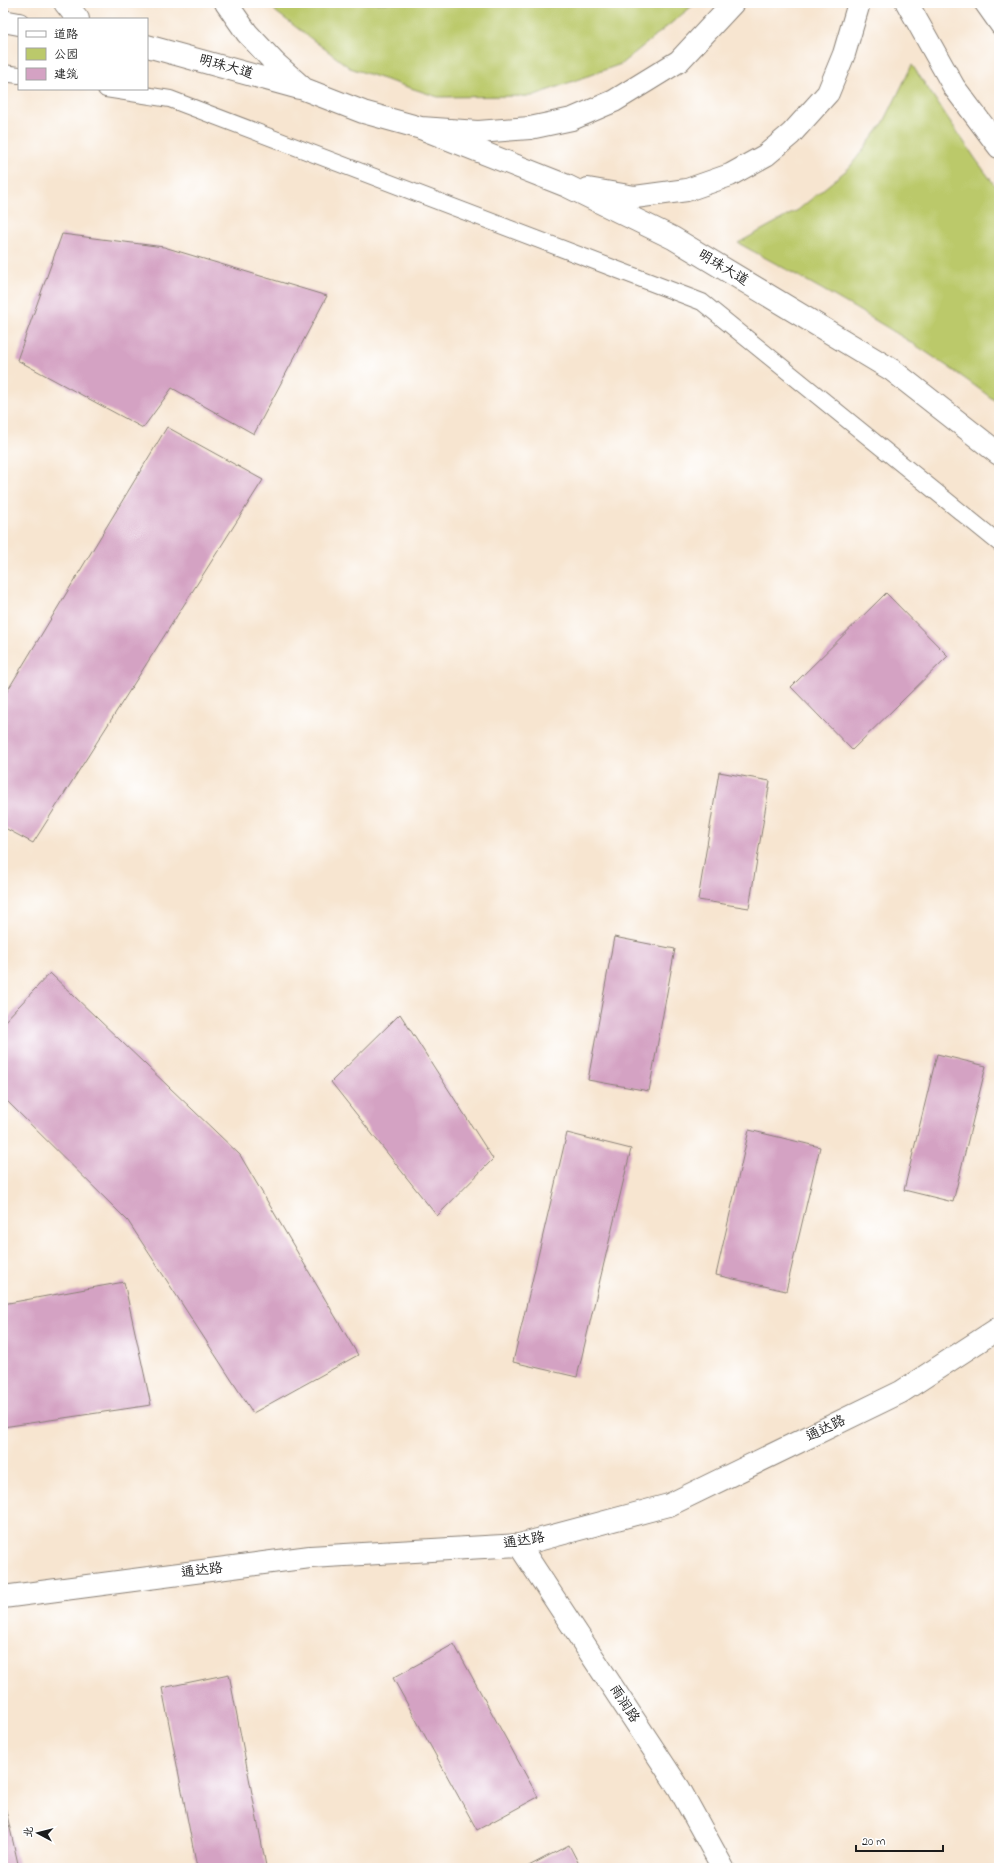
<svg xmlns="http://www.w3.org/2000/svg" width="1002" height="1871" viewBox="0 0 1002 1871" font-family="'Indie Flower','LXGW WenKai TC',sans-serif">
<rect width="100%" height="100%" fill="#fff"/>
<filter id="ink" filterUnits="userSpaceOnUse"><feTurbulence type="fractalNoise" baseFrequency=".025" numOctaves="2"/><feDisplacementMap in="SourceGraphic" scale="8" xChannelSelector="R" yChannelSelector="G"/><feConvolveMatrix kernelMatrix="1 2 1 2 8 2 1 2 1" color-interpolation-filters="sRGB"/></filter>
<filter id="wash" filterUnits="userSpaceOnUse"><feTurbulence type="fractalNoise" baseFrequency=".012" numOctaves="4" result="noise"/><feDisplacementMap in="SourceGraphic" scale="16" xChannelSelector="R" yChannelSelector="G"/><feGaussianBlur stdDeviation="0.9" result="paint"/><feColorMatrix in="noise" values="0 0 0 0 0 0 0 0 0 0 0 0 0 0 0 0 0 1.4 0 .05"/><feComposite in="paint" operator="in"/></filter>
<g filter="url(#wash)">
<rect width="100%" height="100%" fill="#f7e5d0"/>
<!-- green -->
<path fill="#bbc96b" stroke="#6c7244" d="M270,3H696L621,64L532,96L438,97L350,68L276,12Z
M912,65L977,161L999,191V404C918,341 828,292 738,243L798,210L849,168L884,122Z"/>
<g id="blocks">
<!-- building -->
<path fill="#d4a2c3" d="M62,234L164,247L327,296L254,434L172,388L143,428L17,360Z
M167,427L263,480L33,843L3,827V698Z
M886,593L948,656L852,750L791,687Z
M719,772L770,781L749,908L698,900Z
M614,937L675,949L649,1091L588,1080Z
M50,973L240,1155L358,1355L253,1413L128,1221L3,1097V1023Z
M400,1014L493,1159L437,1216L331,1082Z
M937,1054L986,1066L953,1202L904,1190Z
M749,1130L820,1147L786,1291L716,1275Z
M567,1133L631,1149L577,1377L513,1362Z
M124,1282L151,1405L3,1427V1304Z
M454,1644L538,1797L477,1830L393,1678Z
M229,1674L266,1866L254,1868H197L162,1688Z
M3,1802H4L19,1868H3Z
M569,1845L581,1868H525Z"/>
</g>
</g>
<g filter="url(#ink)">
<use href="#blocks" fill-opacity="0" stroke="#8a8076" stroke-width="1"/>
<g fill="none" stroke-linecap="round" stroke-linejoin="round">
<defs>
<path id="lane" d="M982,3L999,27
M3,73L19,75
M106,89L170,99L702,302L999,543"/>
<path id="secondary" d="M519,1545L679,1788L723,1868
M3,1597L310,1557L519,1545L669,1505L901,1392L999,1328"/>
<path id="primary" d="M65,3L78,19
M226,3L247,33L275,63L304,89L363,112L421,128L478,132L530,128L572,119L614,101L679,61L733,3
M907,3L954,87L999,147
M3,21L19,24
M147,46L299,88
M421,128L567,186L673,238L892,370L999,454
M588,189L635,197L687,190L730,175L766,155L791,134L828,93L844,54L859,3"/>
</defs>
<!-- lane casing -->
<use href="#lane" stroke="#8a8076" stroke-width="18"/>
<!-- secondary casing -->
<use href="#secondary" stroke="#8a8076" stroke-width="24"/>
<!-- primary casing -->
<use href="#primary" stroke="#8a8076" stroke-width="24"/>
<!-- lane -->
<use href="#lane" stroke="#fff" stroke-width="16"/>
<!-- secondary -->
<use href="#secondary" stroke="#fff" stroke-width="22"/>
<!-- primary -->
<use href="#primary" stroke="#fff" stroke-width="22"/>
</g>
</g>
<g text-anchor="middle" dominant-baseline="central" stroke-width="3" stroke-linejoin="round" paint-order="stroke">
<!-- street labels -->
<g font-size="14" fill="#1c1c1c" stroke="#fff">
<text transform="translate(226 67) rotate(16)">明珠大道</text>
<text transform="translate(723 268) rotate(31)">明珠大道</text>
<text transform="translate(826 1429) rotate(-26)">通达路</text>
<text transform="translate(524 1541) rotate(-10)">通达路</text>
<text transform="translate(202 1571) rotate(-7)">通达路</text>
<text transform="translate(624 1704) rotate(57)">雨润路</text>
</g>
</g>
<!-- margin -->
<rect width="1002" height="1871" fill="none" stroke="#fff" stroke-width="16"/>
<!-- legend -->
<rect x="18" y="18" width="130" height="72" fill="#ffffff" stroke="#a4a4a4"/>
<rect x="26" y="31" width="20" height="6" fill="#ffffff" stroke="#a4a4a4"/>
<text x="54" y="38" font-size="12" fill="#1c1c1c">道路</text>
<rect x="26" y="48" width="20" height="12" fill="#bbc96b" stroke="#a4a4a4"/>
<text x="54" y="58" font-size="12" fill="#1c1c1c">公园</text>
<rect x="26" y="68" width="20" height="12" fill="#d4a2c3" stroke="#a4a4a4"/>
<text x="54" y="78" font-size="12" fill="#1c1c1c">建筑</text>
<!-- north arrow -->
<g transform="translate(38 1833) rotate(277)" stroke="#ffffff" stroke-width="3" paint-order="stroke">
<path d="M0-3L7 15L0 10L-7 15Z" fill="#1c1c1c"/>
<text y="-6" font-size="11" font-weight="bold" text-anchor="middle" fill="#1c1c1c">北</text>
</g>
<!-- scale -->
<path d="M856 1845v6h87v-6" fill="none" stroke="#1c1c1c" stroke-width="2"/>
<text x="862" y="1845" font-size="12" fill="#1c1c1c" stroke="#ffffff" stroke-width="3" paint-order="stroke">20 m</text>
</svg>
